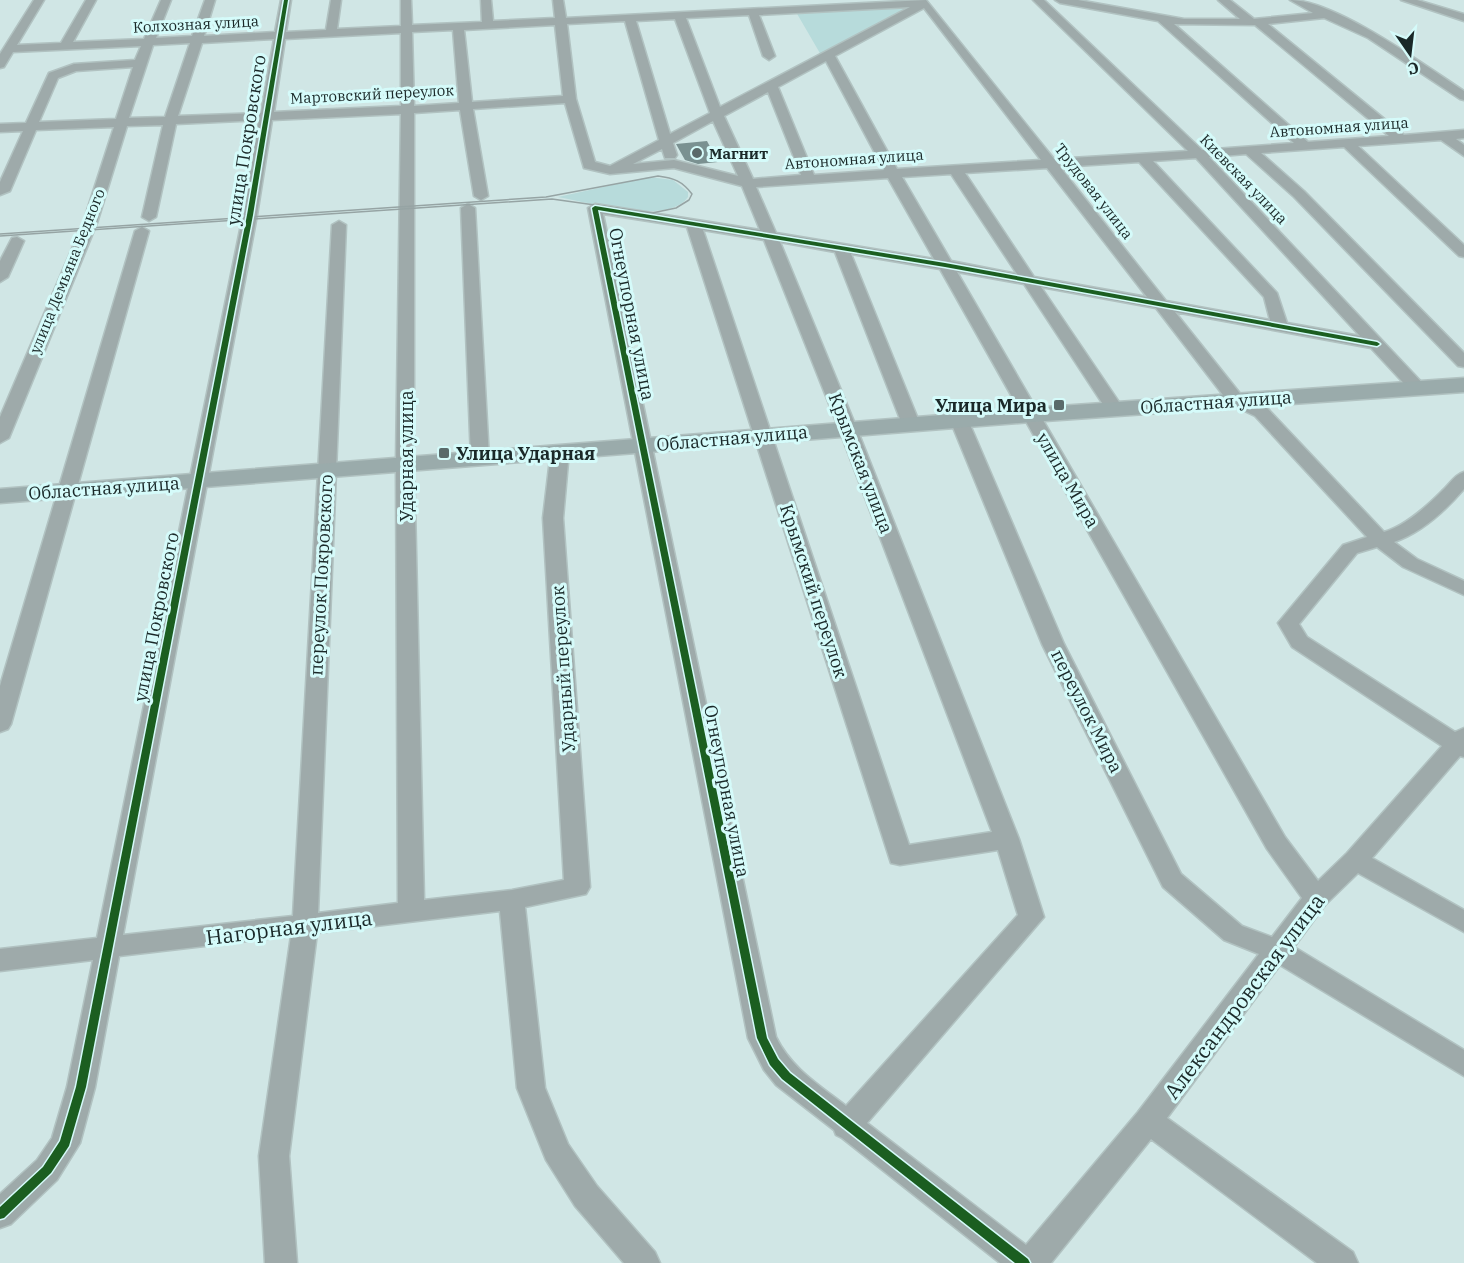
<svg xmlns="http://www.w3.org/2000/svg" width="1464" height="1263" viewBox="0 0 1464 1263" font-family="'IBM Plex Serif',serif">
<rect width="100%" height="100%" fill="#d0e6e5"/>
<!-- green -->
<path fill="#b7dbdb" d="M910,6L821,55L796,12Z
M649,177L673,180L688,192V197C668,226 587,202 558,197Z"/>
<!-- building -->
<path fill="#7a9191" d="M707,141L718,162L698,164L685,160L676,144Z"/>
<g fill="none" stroke-linecap="round" stroke-linejoin="round">
<defs>
<path id="minor" d="M34,0H44L17,45L61,43L86,0H96L73,42L144,39L161,0H171L156,38L192,36L205,0H215L204,36L275,32L281,0H291L286,32L326,30L331,0H341L337,29L401,26V0H411L412,25L482,22L481,0H491L493,21L555,18L553,0H563L566,18L926,0L1054,159L1188,151L1033,0H1044L1202,150L1294,143L1158,21L1060,3L1055,0H1078L1184,19H1240L1218,0H1230L1254,19L1313,13L1290,0C1335,0 1423,64 1464,91V100L1460,99L1368,38L1324,18L1268,24L1404,135L1464,130V138L1456,139L1464,145V156L1441,140L1358,146L1464,245V257L1459,256L1344,147L1261,153L1304,191L1464,353V367L1458,366L1294,197L1246,154L1209,157L1427,388L1424,392H1412L1371,348L1175,312L1242,396L1267,408L1384,532C1405,526 1426,507 1442,491C1450,484 1454,475 1464,472V489C1445,511 1421,533 1394,542L1417,559L1464,581V595L1403,567L1377,547L1357,553L1299,624L1307,637L1455,732L1464,728V757L1460,756L1372,858L1464,910V932L1358,873L1325,905L1294,947L1464,1050V1076L1280,965L1167,1118L1353,1252L1358,1263H1317L1151,1139L1051,1263H1000L842,1138L836,1135L834,1130L776,1085L764,1070L748,1038L588,208L595,204L760,230L742,186L674,168L610,174L584,168L565,103L473,109L488,196L481,200L474,196L460,110L414,113V463L424,900L512,890L564,880L543,518L551,451L554,447H566L569,451L563,518L590,887L586,894L525,907L545,1088L568,1144L597,1186L655,1252L660,1263H624L575,1206L546,1160L517,1088L500,911L317,933L289,1156L297,1263H265L259,1156L291,936L119,956L95,1087L80,1143L57,1180L11,1224L0,1228V1194L37,1160L52,1138L67,1087L93,960L0,971V949L97,938L243,215L259,120L176,124L156,217L149,221L142,217L163,125L127,126L97,223L9,438L0,443V417L83,223L114,127L36,130L10,191L0,195V182L23,131L0,132V124L26,123L49,73L74,64L135,60L141,46L13,52L4,67L0,68V54ZM910,7L720,107L686,18L749,15L763,56L769,60L775,56L759,15ZM924,8L1041,160L897,169L835,56ZM675,19L710,113L670,134L636,21ZM625,21L659,140L610,166L595,162L576,99L567,24ZM1174,24L1255,25L1389,136L1308,142ZM555,25L563,96L472,102L464,30ZM453,30L459,103L414,106L412,32ZM401,33V106L274,112L285,39ZM274,39L261,113L178,116L202,43ZM190,43L165,117L129,118L153,45ZM826,61L884,170L814,175L778,87ZM133,67L116,119L39,122L58,78L76,71ZM768,92L801,175L753,179L724,116ZM401,114L396,463L398,903L318,913L346,225L339,221L332,225L293,916L123,935L257,215L272,120ZM713,121L738,176L674,160L633,164L662,149L665,158H675L677,155L673,143ZM1196,158L1360,336L1287,323L1277,293L1153,161ZM1139,162L1264,297L1270,320L1166,301L1060,167ZM1047,168L1147,297L1034,277L965,173ZM951,174L1017,274L951,261L902,177ZM888,178L934,259L776,233L756,187ZM603,214L687,227L891,863L900,865L998,850L1018,915L846,1106C819,1085 791,1068 776,1037ZM703,230L764,240L839,429L992,832L909,845ZM780,242L835,252L902,424L911,429L920,424L851,254L940,269L1267,849L1302,898L1272,937L1242,926L1181,874L1064,644L968,420L965,416H953L950,420L1042,644L1163,887L1224,940L1259,954L1138,1112L1026,1245L867,1123L1044,917L1019,839L857,429ZM957,272L1024,284L1108,412L1114,413L1123,408L1041,287L1156,308L1230,404L1255,416L1367,537L1343,545L1278,623L1292,647L1442,746L1347,853L1318,881L1285,837Z
M1401,0H1417L1464,14V21Z
M468,204L475,208L489,458L480,463L471,458L461,208Z
M142,227L149,231L11,724L8,729L0,732V686L135,231Z
M17,237L24,241L8,277L0,282V261L12,238Z"/>
<path id="major" d="M1464,378V392L1031,422L0,503V489L1031,408Z"/>
</defs>
<!-- minor casing -->
<use href="#minor" stroke="#b1c2c1" stroke-width="3"/>
<!-- major casing -->
<use href="#major" stroke="#b1c2c1" stroke-width="3"/>
<!-- minor -->
<use href="#minor" fill="#9eaaaa" fill-rule="evenodd"/>
<!-- major -->
<use href="#major" fill="#9aabab" fill-rule="evenodd"/>
<!-- tram -->
<path stroke="#96a4a4" stroke-width="1.5" d="M0,234L546,197L658,176C674,178 682,181 692,194L689,200L676,208L652,213L552,199L0,236"/>
<defs>
<path id="cycleway" d="M284,0H288L253,215L86,1087L69,1146L51,1173L4,1218L0,1219V1207L43,1167L60,1141L76,1087L247,215Z
M595,206L945,263L1377,342L1380,344L1377,346L945,267L598,210L767,1038L778,1059L790,1073L1028,1259L1030,1263H1015L782,1079L770,1065L757,1038L592,208Z"/>
</defs>
<!-- cycleway casing -->
<use href="#cycleway" stroke="#d5fbfa" stroke-width="3"/>
<!-- cycleway -->
<use href="#cycleway" fill="#1b5e20" fill-rule="evenodd"/>
</g>
<!-- markers -->
<g fill="#5a6a6a" stroke="#d5fbfa" stroke-width="2">
<circle cx="697" cy="153" r="6"/>
<rect x="1053" y="399" width="12" height="12" rx="3"/>
<rect x="438" y="447" width="12" height="12" rx="3"/>
</g>
<g text-anchor="middle" dominant-baseline="central" stroke-width="6" stroke-linejoin="round" paint-order="stroke">
<!-- far-street labels -->
<g font-size="15" fill="#1a2828" stroke="#d5fbfa">
<text transform="translate(196 24) rotate(-3)">Колхозная улица</text>
<text transform="translate(372 94) rotate(-3)">Мартовский переулок</text>
<text transform="translate(1339 127) rotate(-4)">Автономная улица</text>
<text transform="translate(854 159) rotate(-4)">Автономная улица</text>
<text transform="translate(1244 179) rotate(46)">Киевская улица</text>
<text transform="translate(1094 191) rotate(52)">Трудовая улица</text>
<text transform="translate(67 271) rotate(-68)">улица Демьяна Бедного</text>
</g>
<!-- far-poi labels -->
<g font-size="15" font-weight="bold" fill="#1a2828" stroke="#d5fbfa" text-anchor="start">
<text x="709" y="153">Магнит</text>
</g>
<!-- street labels -->
<g font-size="18" fill="#1a2828" stroke="#d5fbfa">
<text transform="translate(246 140) rotate(-81)">улица Покровского</text>
<text transform="translate(632 314) rotate(79)">Огнеупорная улица</text>
<text transform="translate(1216 402) rotate(-4)">Областная улица</text>
<text transform="translate(732 438) rotate(-5)">Областная улица</text>
<text transform="translate(406 456) rotate(-90)">Ударная улица</text>
<text transform="translate(861 463) rotate(69)">Крымская улица</text>
<text transform="translate(1068 480) rotate(60)">улица Мира</text>
<text transform="translate(104 488) rotate(-4)">Областная улица</text>
<text transform="translate(321 575) rotate(-87)">переулок Покровского</text>
<text transform="translate(814 591) rotate(72)">Крымский переулок</text>
<text transform="translate(156 617) rotate(-79)">улица Покровского</text>
<text transform="translate(563 669) rotate(-94)">Ударный переулок</text>
<text transform="translate(1087 711) rotate(63)">переулок Мира</text>
<text transform="translate(727 791) rotate(79)">Огнеупорная улица</text>
</g>
<!-- poi labels -->
<g font-size="18" font-weight="bold" fill="#1a2828" stroke="#d5fbfa" text-anchor="end">
<text x="1047" y="405">Улица Мира</text>
<text x="456" y="453" text-anchor="start">Улица Ударная</text>
</g>
<!-- near-street labels -->
<g font-size="21" fill="#1a2828" stroke="#d5fbfa">
<text transform="translate(289 927) rotate(-7)">Нагорная улица</text>
<text transform="translate(1244 996) rotate(-53)">Александровская улица</text>
</g>
</g>
<!-- north arrow -->
<g transform="translate(1410 54) rotate(166)" stroke="#d5fbfa" stroke-width="4.5" paint-order="stroke">
<path d="M0-4.5L10 22L0 15L-10 22Z" fill="#1a2828"/>
<text y="-9" font-size="16" font-weight="bold" text-anchor="middle" fill="#1a2828">С</text>
</g>
</svg>
